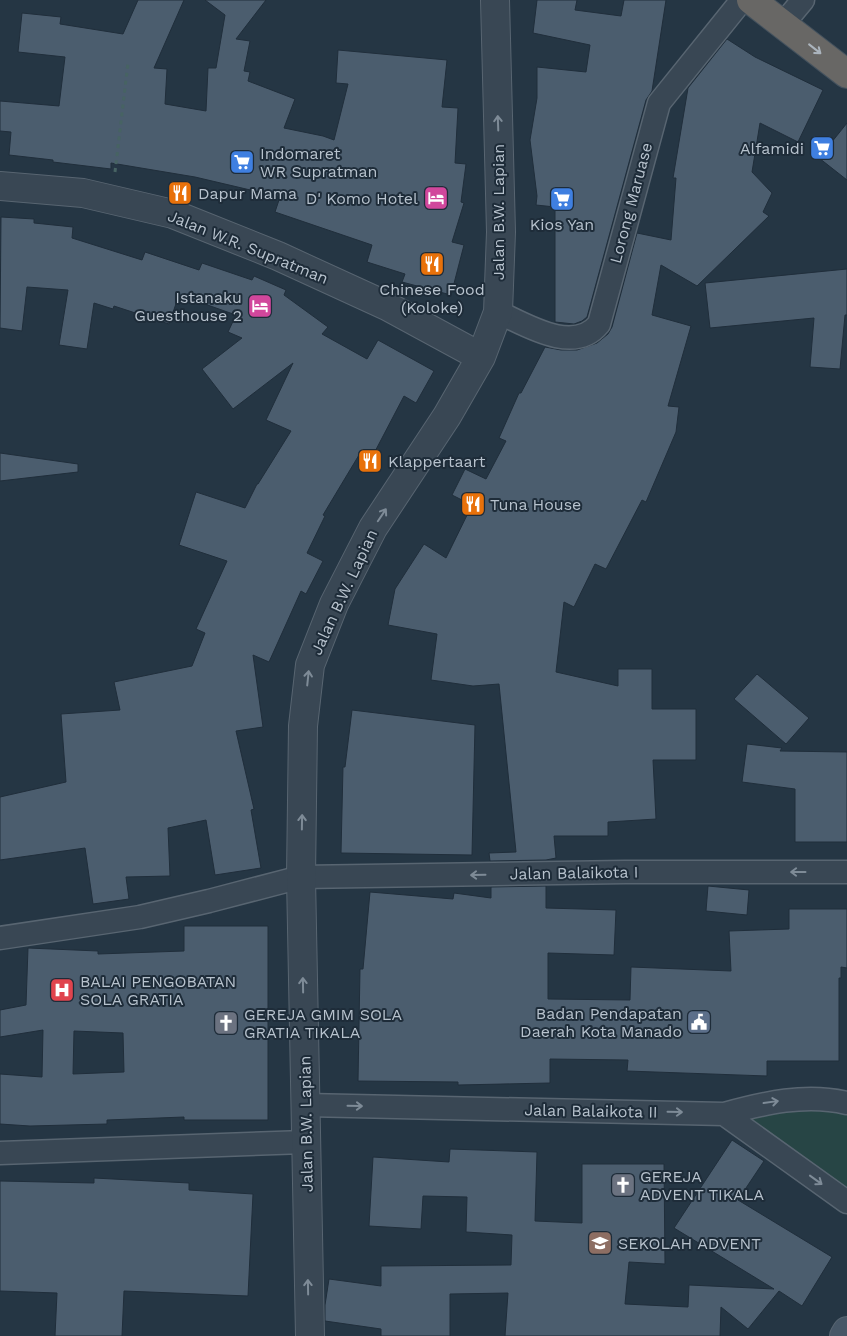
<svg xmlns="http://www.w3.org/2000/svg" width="847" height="1336" viewBox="0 0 847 1336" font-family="'Work Sans',sans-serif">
<rect width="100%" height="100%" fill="#253644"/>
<!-- green -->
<path fill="#274545" d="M847,1106V1197L733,1115Z"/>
<!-- building -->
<path fill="#4b5d6e" stroke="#202e3b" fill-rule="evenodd" d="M138,0H184L154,68L167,69L165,104L206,111L208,68H216L225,15L205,0H266L236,39L250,41L244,71L250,72L248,81L295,99L284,128L323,136L334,140L348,84L336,83L338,50L447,60L442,107L458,108L455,163L466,164L461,202L464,203L452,242L464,245L451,295L402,282L405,274L367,262L372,245L275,212L280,197L195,177L111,163V169L53,162V160L9,155L11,132L0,131V101L59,106L65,57L18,52L22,13L61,17L60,24L123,34Z
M537,0H577L575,10L621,16L624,0H666L652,91L646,100L587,317L582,321L574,324L555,322V207L536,205L537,196L530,140L537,98V67L586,72L590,45L533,33Z
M727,39L755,57L823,90L798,142L760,123L752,172L772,193L763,212L769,216L697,286L661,265L652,315L691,326L668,406L679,407L676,432L646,502L642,500L606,569L595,564L574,607L564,602L556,672L618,686V669H652V709H696V760H653L656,819L608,822V836H554L556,858L546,860L490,861L489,853L516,852L499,684L473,686L431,680L437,634L388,625L395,589L424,544L446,558L472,505L452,495L465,469L486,479L506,441L499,438L519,393H521L545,347L561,350H577L597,343L608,334L612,327L637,233L671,240L676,178H673L688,88Z
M847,123V180L819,158Z
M1,217L34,219V223L73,227L72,238L142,260L145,252L199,270L202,263L252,280L254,276L286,290L284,295L328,327L322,334L367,359L378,340L434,371L416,403L404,396L370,461L359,455L323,515L325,516L307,553L323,561L306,594L301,591L269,662L253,655L263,727L236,731L254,809L251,810L261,868L215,875L206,820L168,828L170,876L126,877L129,899L93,904L85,848L0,860V797L66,782L61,714L120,710L114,682L192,666L205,633L196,629L227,561L179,545L196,492L245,508L257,484H258L291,431L266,420L293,363L233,409L202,369L242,338L228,332L236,315L179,295L169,324L114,306L113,309L94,303L87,349L59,345L68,290L27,287L22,331L0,328Z
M847,269V315H845L840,369L810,367L814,318L710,328L705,283Z
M0,453L78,464V472L0,481Z
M757,674L809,718L786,744L734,699Z
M352,710L475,725L472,855L341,853L343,767H345Z
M747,744L782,748L780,751L847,752V842H795V789L742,782Z
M546,886V908L616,910L614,955L548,953V999L630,1000L631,967L731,971L729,931L789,929V909H847V968L841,967V978H839V1061H767V1076L627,1071L628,1060L550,1059V1083L458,1085V1082L358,1081L360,969H363L370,892L453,899L454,893L491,898V887Z
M708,886L749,890L747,915L706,911Z
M184,926H268V1120H184V1117L107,1120V1124L30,1126L0,1124V1074L42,1077L43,1030L0,1037V1010L26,1005L28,948L98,951V954L184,951ZM74,1031L123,1033L124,1072L73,1074Z
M732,1140L764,1161L738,1200L832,1257L802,1306L779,1291L748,1329L721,1307L720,1336H505L508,1293L450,1294V1336H381V1329L325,1321V1305L329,1279L381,1286V1266L511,1265L512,1235L466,1232L467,1197L423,1196L421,1229L369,1226L373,1157L449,1162L450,1149L537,1152L535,1221L582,1223V1164H664L665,1264L629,1262L625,1304L688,1307L689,1285L774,1289L674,1228Z
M94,1178L189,1183V1190L253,1194L248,1296L124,1291L122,1336H55L57,1293L0,1291V1181L94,1183Z"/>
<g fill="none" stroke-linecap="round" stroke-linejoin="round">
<defs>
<path id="minor" d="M783,24L803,0
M498,312C526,325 574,355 599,324L659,103L742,0
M0,938L140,917L209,901L301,877L625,872H847
M306,1105L724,1114L847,1202
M724,1114C764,1103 806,1093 847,1103
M0,1153L305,1142"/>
<path id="tertiary" d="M0,186L83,193L173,214L278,256L387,306L481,357
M310,1336L301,877L303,726L310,665L334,604L373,528L447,416L481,357L498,312L501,232L495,0"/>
<path id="secondary" d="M844,1336L847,1331"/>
<path id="trunk" d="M751,0L847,74"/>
</defs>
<!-- minor casing -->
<use href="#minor" stroke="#586571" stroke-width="25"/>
<!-- tertiary casing -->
<use href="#tertiary" stroke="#586571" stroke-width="30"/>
<!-- secondary casing -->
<use href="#secondary" stroke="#586571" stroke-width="30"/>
<!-- trunk casing -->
<use href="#trunk" stroke="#44525e" stroke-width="30"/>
<!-- path -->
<path stroke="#476363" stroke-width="3" stroke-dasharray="4 4" stroke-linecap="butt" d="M115,172L128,63"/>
<!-- minor -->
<use href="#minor" stroke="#394754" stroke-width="22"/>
<!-- tertiary -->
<use href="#tertiary" stroke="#394754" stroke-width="28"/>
<!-- secondary -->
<use href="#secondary" stroke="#475767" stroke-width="28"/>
<!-- trunk -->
<use href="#trunk" stroke="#686765" stroke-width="28"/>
</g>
<!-- one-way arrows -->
<defs><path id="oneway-shaft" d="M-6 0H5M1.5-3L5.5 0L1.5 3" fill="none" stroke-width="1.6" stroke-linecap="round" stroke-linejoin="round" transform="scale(1.25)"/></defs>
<use stroke="#abb4bd" href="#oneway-shaft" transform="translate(815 49) rotate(38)"/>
<g stroke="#7e8b97">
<use href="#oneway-shaft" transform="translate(498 123) rotate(-92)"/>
<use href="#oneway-shaft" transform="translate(382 515) rotate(-56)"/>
<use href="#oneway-shaft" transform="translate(308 678) rotate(-84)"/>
<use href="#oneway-shaft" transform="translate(302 822) rotate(-89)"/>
<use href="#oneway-shaft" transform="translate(798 872) rotate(-180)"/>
<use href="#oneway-shaft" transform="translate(478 875) rotate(179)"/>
<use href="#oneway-shaft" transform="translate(303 985) rotate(-91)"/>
<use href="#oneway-shaft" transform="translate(771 1102) rotate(-8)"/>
<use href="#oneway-shaft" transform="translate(355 1106) rotate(1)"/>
<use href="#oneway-shaft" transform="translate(675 1112) rotate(1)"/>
<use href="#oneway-shaft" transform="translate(816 1180) rotate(36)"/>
<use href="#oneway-shaft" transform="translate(308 1287) rotate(-91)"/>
</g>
<!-- icons -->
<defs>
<symbol id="supermarket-square" viewBox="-11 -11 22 22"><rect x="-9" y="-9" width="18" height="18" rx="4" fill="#3f7fe0" stroke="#1e2c39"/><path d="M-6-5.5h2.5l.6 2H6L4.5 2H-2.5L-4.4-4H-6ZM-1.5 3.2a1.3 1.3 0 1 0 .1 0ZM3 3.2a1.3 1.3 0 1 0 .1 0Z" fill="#fff"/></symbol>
<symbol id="restaurant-square" viewBox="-11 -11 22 22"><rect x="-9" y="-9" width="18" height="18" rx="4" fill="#e8710a" stroke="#1e2c39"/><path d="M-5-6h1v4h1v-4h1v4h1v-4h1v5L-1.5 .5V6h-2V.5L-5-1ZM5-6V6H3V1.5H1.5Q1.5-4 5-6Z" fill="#fff"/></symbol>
<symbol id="hotel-square" viewBox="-11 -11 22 22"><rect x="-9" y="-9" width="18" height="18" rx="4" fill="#d1479c" stroke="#1e2c39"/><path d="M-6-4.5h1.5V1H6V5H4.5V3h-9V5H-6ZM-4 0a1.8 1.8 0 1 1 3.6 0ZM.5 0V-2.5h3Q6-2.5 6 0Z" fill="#fff"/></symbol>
<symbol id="hospital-square" viewBox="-11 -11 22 22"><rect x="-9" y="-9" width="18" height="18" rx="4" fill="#e0444e" stroke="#1e2c39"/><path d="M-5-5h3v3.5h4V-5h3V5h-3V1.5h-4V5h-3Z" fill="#fff"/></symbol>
<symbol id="civic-square" viewBox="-11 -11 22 22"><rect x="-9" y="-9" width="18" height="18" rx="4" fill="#5c6f8a" stroke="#1e2c39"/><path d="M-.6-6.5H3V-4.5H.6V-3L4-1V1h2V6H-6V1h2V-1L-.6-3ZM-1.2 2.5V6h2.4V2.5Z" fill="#fff"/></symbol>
<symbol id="church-square" viewBox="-11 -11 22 22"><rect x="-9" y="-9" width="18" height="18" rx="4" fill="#6b7280" stroke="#1e2c39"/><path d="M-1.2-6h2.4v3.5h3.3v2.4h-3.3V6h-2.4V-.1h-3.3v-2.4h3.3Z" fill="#fff"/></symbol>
<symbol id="school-square" viewBox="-11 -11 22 22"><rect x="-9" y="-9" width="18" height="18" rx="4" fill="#8d6e63" stroke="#1e2c39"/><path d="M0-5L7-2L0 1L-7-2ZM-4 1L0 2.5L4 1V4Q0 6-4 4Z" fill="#fff"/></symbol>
</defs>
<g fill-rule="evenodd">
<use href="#supermarket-square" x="808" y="134" width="28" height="28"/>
<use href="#supermarket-square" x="228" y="148" width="28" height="28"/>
<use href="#restaurant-square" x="166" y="179" width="28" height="28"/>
<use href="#hotel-square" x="422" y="184" width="28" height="28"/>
<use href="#supermarket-square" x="548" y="185" width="28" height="28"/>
<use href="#restaurant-square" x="418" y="250" width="28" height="28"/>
<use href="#hotel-square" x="246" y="292" width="28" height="28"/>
<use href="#restaurant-square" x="356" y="447" width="28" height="28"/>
<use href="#restaurant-square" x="459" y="490" width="28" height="28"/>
<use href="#hospital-square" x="48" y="976" width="28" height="28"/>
<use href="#civic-square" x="685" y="1008" width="28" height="28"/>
<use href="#church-square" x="212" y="1009" width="28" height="28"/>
<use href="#church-square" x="609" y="1171" width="28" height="28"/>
<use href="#school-square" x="586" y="1229" width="28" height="28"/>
</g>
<g text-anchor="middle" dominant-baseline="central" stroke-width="4" stroke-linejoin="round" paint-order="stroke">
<!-- poi labels -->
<g font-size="16" fill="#b7c2cd" stroke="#1e2c39" text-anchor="start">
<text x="804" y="148" text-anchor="end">Alfamidi</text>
<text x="260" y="153">Indomaret<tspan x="260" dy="18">WR Supratman</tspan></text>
<text x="198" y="193">Dapur Mama</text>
<text x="418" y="198" text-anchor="end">D' Komo Hotel</text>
<text x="562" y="224" text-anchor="middle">Kios Yan</text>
<text x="432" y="289" text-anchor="middle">Chinese Food<tspan x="432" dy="18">(Koloke)</tspan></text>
<text x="242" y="297" text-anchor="end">Istanaku<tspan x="242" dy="18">Guesthouse 2</tspan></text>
<text x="388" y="461">Klappertaart</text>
<text x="490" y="504">Tuna House</text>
<text x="80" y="981">BALAI PENGOBATAN<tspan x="80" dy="18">SOLA GRATIA</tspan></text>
<text x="682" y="1013" text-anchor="end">Badan Pendapatan<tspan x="682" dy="18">Daerah Kota Manado</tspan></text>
<text x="244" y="1014">GEREJA GMIM SOLA<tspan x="244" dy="18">GRATIA TIKALA</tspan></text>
<text x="640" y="1176">GEREJA<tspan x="640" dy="18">ADVENT TIKALA</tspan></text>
<text x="618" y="1243">SEKOLAH ADVENT</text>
</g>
<!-- street labels -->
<g font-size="16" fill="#b7c2cd" stroke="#1e2c39">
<text transform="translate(631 203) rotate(-75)">Lorong Maruase</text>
<text transform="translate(498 212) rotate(-90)">Jalan B.W. Lapian</text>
<text transform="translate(248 247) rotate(22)">Jalan W.R. Supratman</text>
<text transform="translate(344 592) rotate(-65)">Jalan B.W. Lapian</text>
<text transform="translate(574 873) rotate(-1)">Jalan Balaikota I</text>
<text transform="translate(591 1111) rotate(1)">Jalan Balaikota II</text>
<text transform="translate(306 1124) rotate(-91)">Jalan B.W. Lapian</text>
</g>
</g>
</svg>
